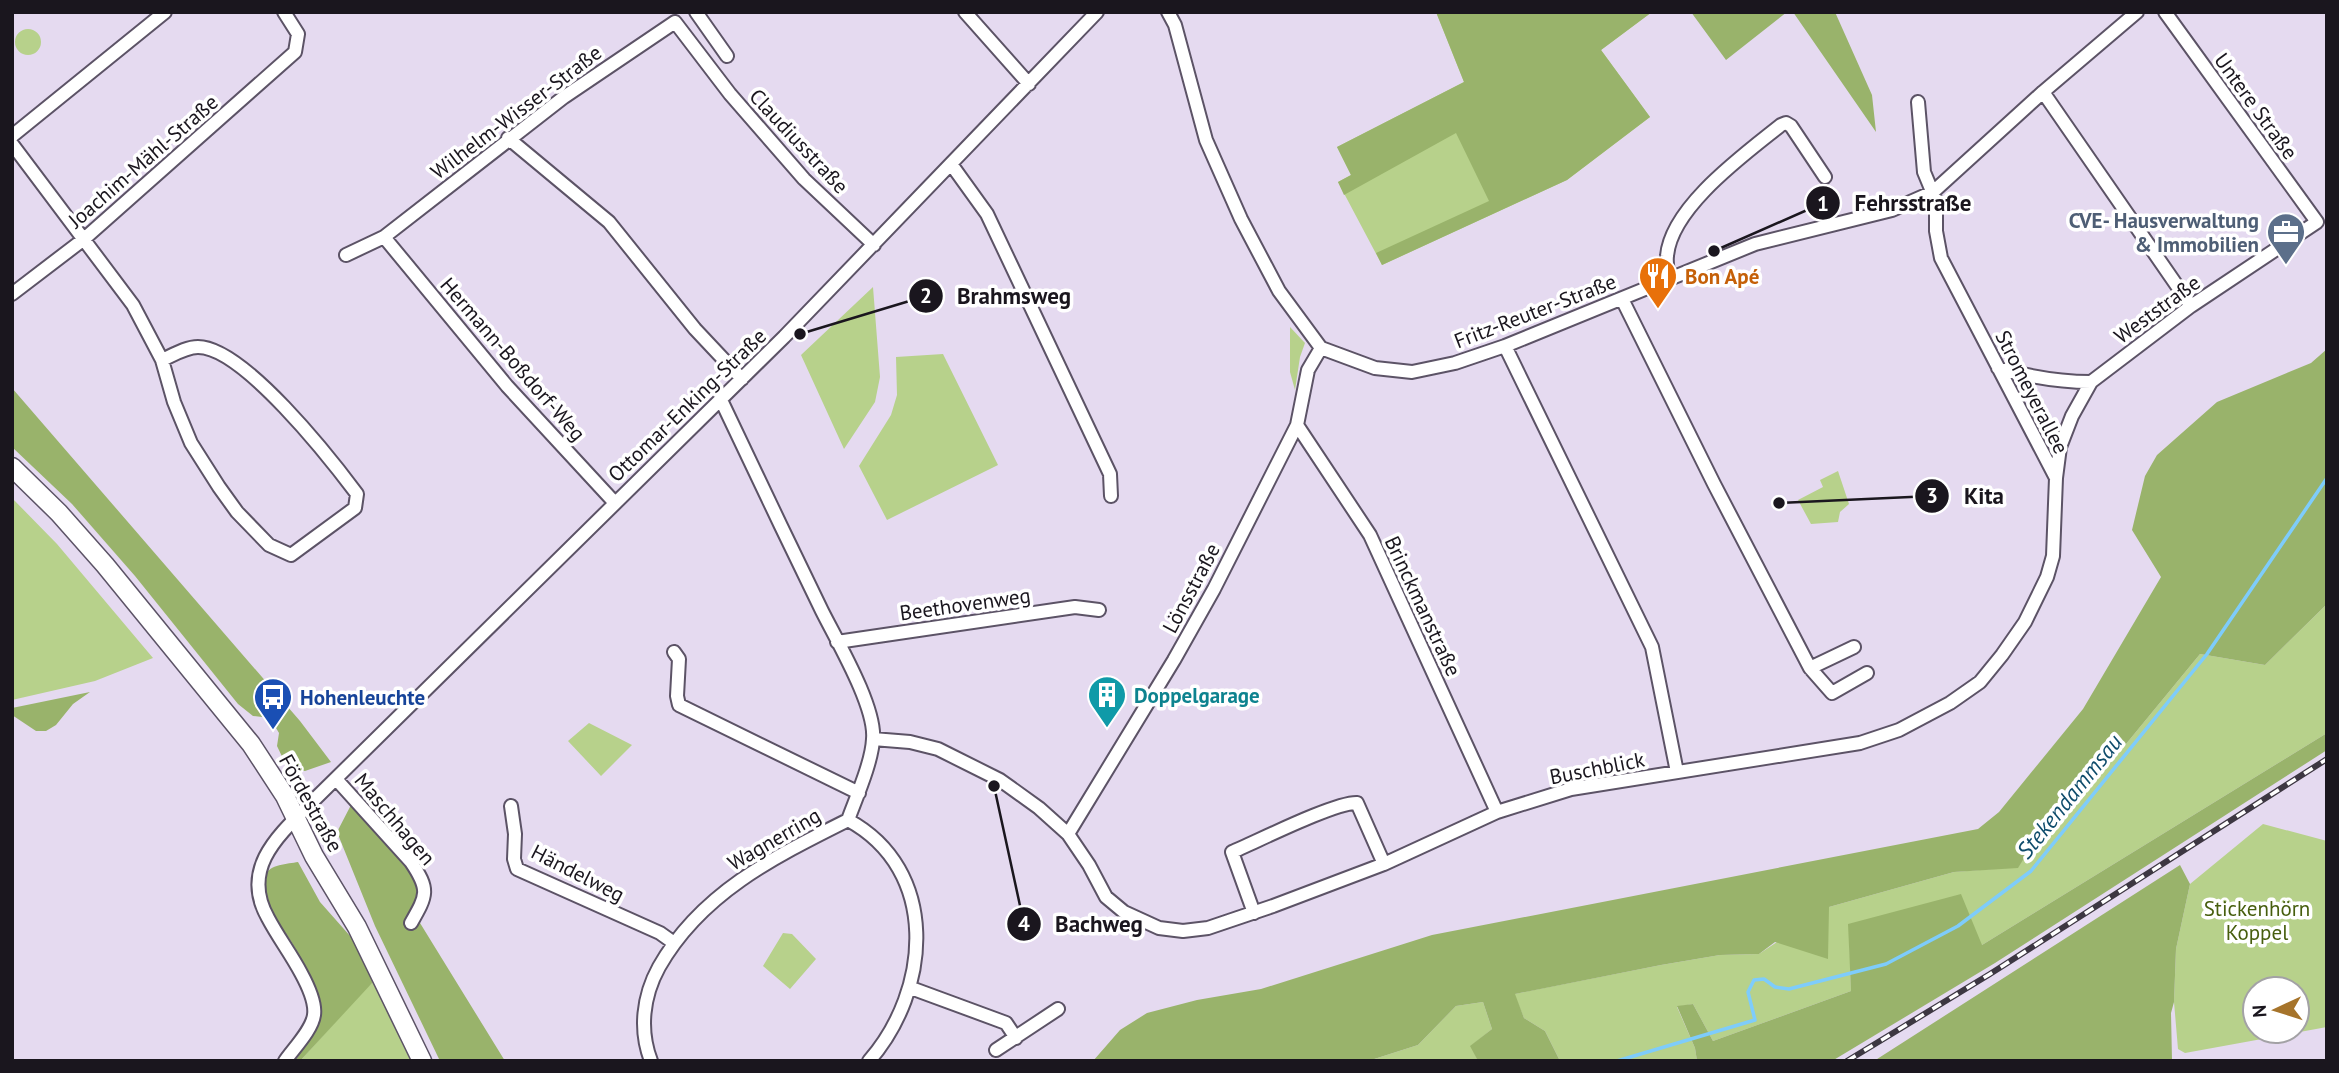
<svg xmlns="http://www.w3.org/2000/svg" width="2339" height="1073" viewBox="0 0 2339 1073" font-family="'PT Sans',sans-serif">
<rect width="100%" height="100%" fill="#e5daf0"/>
<!-- green -->
<path fill="#b7d18b" fill-rule="evenodd" d="M1436,12H1652L1601,50L1650,117L1567,180L1382,265L1338,182L1351,175L1337,147L1464,82Z
M15 42a13 13 0 1 1 26 0a13 13 0 1 1-26 0Z
M873,287L880,377L875,402L844,449L801,355Z
M1290,327L1305,343L1300,357L1295,390L1290,372Z
M943,354L998,465L887,520L859,466L891,415L897,395L896,357Z
M1838,471L1849,504L1840,512L1838,522L1811,524L1798,500L1823,487L1820,480Z
M12,498L57,544L153,658L95,681L12,700Z
M2327,604V733L1982,945L1849,924L1851,991L1713,1041L1693,1004L1677,1007L1695,1048L1697,1061H1560L1545,1031L1524,1018L1514,994L1661,965L1720,955L1759,954L1829,907L1954,872L2018,867L2066,790L2126,744L2200,654L2265,665Z
M589,723L632,745L601,776L568,741Z
M2263,824L2327,841V1027L2185,1053L2178,1049L2174,1002L2176,949L2190,884ZM2255,989H2297V1031H2255Z
M783,933L792,934L816,959L790,989L763,966Z
M373,982L411,1061H300L365,989Z
M1483,1002L1492,1029L1471,1046L1478,1061H1368L1418,1045L1456,1006Z"/>
<!-- forest -->
<path fill="#99b36b" d="M1436,12H1652L1601,50L1650,117L1567,180L1382,265L1376,253L1489,201L1456,133L1344,195L1338,182L1351,175L1337,147L1464,82Z
M1691,12H1787L1726,60Z
M1793,12H1835L1872,95L1876,132Z
M2327,349V604L2265,665L2200,654L2126,744L2066,790L2018,868L1954,872L1829,907L1828,959L1775,942L1759,954L1720,955L1661,965L1515,994L1524,1018L1545,1031L1560,1061H1478L1470,1046L1492,1029L1483,1002L1456,1006L1418,1045L1368,1061H1093L1120,1030L1147,1013L1197,1000L1261,989L1432,935L1978,829L1999,812L2083,709L2161,577L2132,530L2145,476L2157,455L2217,402L2311,363Z
M12,388L300,721L331,762L305,771L288,769L277,746L279,733L270,718L253,716L238,704L135,576L72,504L12,447Z
M90,692L73,704L56,725L46,731H36L12,715V708Z
M2327,733V750L1995,963L1832,1061H1697L1695,1048L1677,1006L1693,1004L1713,1041L1851,991L1848,924L1961,894L1982,945Z
M351,805L412,872L419,888L412,910L505,1061H440L375,926L337,832Z
M298,862L320,902L351,937L373,982L300,1061H295C303,1049 320,1028 320,1013C320,1009 317,1002 315,998C310,980 304,964 295,948C285,928 255,901 265,876C269,864 288,864 298,862Z
M2180,865L2190,884L2176,949L2174,1002L2171,1013L2172,1060L1874,1061Z"/>
<g fill="none" stroke-linecap="round" stroke-linejoin="round">
<!-- stream -->
<path stroke="#7eccfb" stroke-width="3.5" d="M1617,1061L1755,1020L1748,992L1754,980L1764,979L1775,987L1789,989L1886,964L1958,926L2031,871L2207,654L2327,478"/>
<defs>
<path id="street" d="M696,12L727,56
M965,12L1029,84
M1168,12L1175,25L1206,140L1241,219L1279,291L1321,348L1375,368L1412,372L1455,363L1505,346L1755,244L1892,210L1933,192L2043,92L2137,12
M2043,92L2191,306
M12,136L165,12
M508,138L609,222L695,329L742,379
M12,144L133,305L162,360L174,402L191,443L219,487L237,512L269,545L291,555L355,508L357,494C330,458 243,347 198,347C186,347 173,355 162,360
M951,164L987,214L1110,474L1111,496
M384,237L507,386L615,503
M346,255L384,237L564,97L675,22L730,94L804,179L874,245
M1669,278C1668,271 1666,263 1667,256C1671,207 1745,154 1781,125L1786,123L1791,126L1825,177
M12,294L84,239L295,52L298,34L284,12
M1622,299L1714,484L1810,668L1832,693L1867,673
M1505,346L1652,647L1677,772
M1998,368C2030,377 2058,382 2091,382
M721,400C754,470 788,541 822,611C837,641 876,707 873,739C872,762 856,798 848,820
M1297,425L1370,535L1497,812
M2056,478L2060,447L2072,416L2091,382L2191,306L2317,222L2165,12
M837,642L1075,607L1099,610
M674,652L679,659L677,696L679,705L859,793
M1810,668L1854,647
M873,739L910,742L938,749L1000,780L1039,808L1068,834L1089,865L1106,897L1124,912L1159,928L1183,931L1208,928L1273,906L1384,864L1497,812L1571,789L1860,743L1899,730L1950,703L1980,682L2002,655L2025,622L2047,577L2053,556L2056,478L1941,258L1936,231V201L1924,172L1918,102
M336,779L411,862C430,890 427,895 411,923
M511,806L515,834L514,859L517,869L660,933L674,943
M848,820C940,870 931,990 869,1061
M1068,834L1174,660L1214,589L1297,425L1308,370L1321,348
M1254,913L1232,852C1256,842 1335,802 1357,803L1384,864
M911,988L1006,1023L1016,1038
M996,1050L1058,1009
M285,1061C294,1048 312,1030 314,1015C316,1002 307,984 301,973C291,954 278,937 268,918C239,867 281,833 315,799L784,337L1097,12
M651,1061C639,1030 643,996 659,967C701,893 774,857 848,820"/>
<path id="secondary" d="M12,467L59,513L105,565L251,744L285,796L314,856L357,927L422,1061"/>
</defs>
<!-- street casing -->
<use href="#street" stroke="#5c5366" stroke-width="16"/>
<!-- secondary casing -->
<use href="#secondary" stroke="#5c5366" stroke-width="21"/>
<!-- street -->
<use href="#street" stroke="#fff" stroke-width="12"/>
<!-- secondary -->
<use href="#secondary" stroke="#fff" stroke-width="18"/>
<defs>
<path id="rail" d="M1847,1061L1990,974L2327,759"/>
</defs>
<!-- rail casing -->
<use href="#rail" stroke="#3d3742" stroke-width="6"/>
<!-- rail -->
<use href="#rail" stroke="#fff" stroke-width="3.5" stroke-dasharray="10" stroke-linecap="butt"/>
</g>
<!-- icons -->
<defs>
<symbol id="office-pin" viewBox="-11 -11 22 30"><path d="M0 17L-7.5 6A9.5 9.5 0 1 1 7.5 6Z" fill="#5c6f8a" stroke="#fff"/><path d="M-6-3h4V-5.5h4V-3h4V5H-6ZM-1-4.5V-3h2v-1.5ZM-6 0V1H6V0Z" fill="#fff"/></symbol>
<symbol id="restaurant-pin" viewBox="-11 -11 22 30"><path d="M0 17L-7.5 6A9.5 9.5 0 1 1 7.5 6Z" fill="#e8710a" stroke="#fff"/><path d="M-5-6h1v4h1v-4h1v4h1v-4h1v5L-1.5 .5V6h-2V.5L-5-1ZM5-6V6H3V1.5H1.5Q1.5-4 5-6Z" fill="#fff"/></symbol>
<symbol id="building-pin" viewBox="-11 -11 22 30"><path d="M0 17L-7.5 6A9.5 9.5 0 1 1 7.5 6Z" fill="#0f9aa8" stroke="#fff"/><path d="M-4-6H4V6H1V3H-1V6H-4ZM-2.5-4.3h1.7v1.8h-1.7ZM.8-4.3h1.7v1.8H.8ZM-2.5-1h1.7V.8h-1.7ZM.8-1h1.7V.8H.8Z" fill="#fff"/></symbol>
<symbol id="bus-pin" viewBox="-11 -11 22 30"><path d="M0 17L-7.5 6A9.5 9.5 0 1 1 7.5 6Z" fill="#1a4fb4" stroke="#fff"/><path d="M-5-6H5V4H4V6H2V4H-2V6H-4V4H-5ZM-3.5-4V0h7V-4ZM-3.5 1.2v1.5H-2V1.2ZM2 1.2v1.5H3.5V1.2Z" fill="#fff"/></symbol>
</defs>
<g fill-rule="evenodd">
<use href="#office-pin" x="2264" y="210" width="44" height="60"/>
<use href="#restaurant-pin" x="1636" y="254" width="44" height="60"/>
<use href="#building-pin" x="1085" y="673" width="44" height="60"/>
<use href="#bus-pin" x="251" y="675" width="44" height="60"/>
</g>
<g text-anchor="middle" dominant-baseline="central" stroke-width="7" stroke-linejoin="round" paint-order="stroke">
<!-- street labels -->
<g font-size="21" fill="#1a161e" stroke="#fff">
<text transform="translate(2256 106) rotate(54)">Untere Straße</text>
<text transform="translate(516 112) rotate(-37)">Wilhelm-Wisser-Straße</text>
<text transform="translate(799 141) rotate(47)">Claudiusstraße</text>
<text transform="translate(143 161) rotate(-41)">Joachim-Mähl-Straße</text>
<text transform="translate(2157 309) rotate(-36)">Weststraße</text>
<text transform="translate(1535 311) rotate(-21)">Fritz-Reuter-Straße</text>
<text transform="translate(513 359) rotate(49)">Hermann-Boßdorf-Weg</text>
<text transform="translate(2032 392) rotate(63)">Stromeyerallee</text>
<text transform="translate(687 405) rotate(-44)">Ottomar-Enking-Straße</text>
<text transform="translate(1191 588) rotate(-62)">Lönsstraße</text>
<text transform="translate(965 604) rotate(-8)">Beethovenweg</text>
<text transform="translate(1423 606) rotate(65)">Brinckmanstraße</text>
<text transform="translate(1597 768) rotate(-11)">Buschblick</text>
<text transform="translate(311 803) rotate(61)">Fördestraße</text>
<text transform="translate(395 819) rotate(50)">Maschhagen</text>
<text transform="translate(774 839) rotate(-30)">Wagnerring</text>
<text transform="translate(578 873) rotate(27)">Händelweg</text>
</g>
<!-- service labels -->
<g font-size="21" font-weight="bold" fill="#4e5e75" stroke="#fff" text-anchor="end">
<text x="2259" y="220">CVE- Hausverwaltung<tspan x="2259" dy="24">&amp; Immobilien</tspan></text>
</g>
<!-- food labels -->
<g font-size="21" font-weight="bold" fill="#c56008" stroke="#fff" text-anchor="start">
<text x="1685" y="276">Bon Apé</text>
</g>
<!-- culture labels -->
<g font-size="21" font-weight="bold" fill="#0d838f" stroke="#fff" text-anchor="start">
<text x="1134" y="695">Doppelgarage</text>
</g>
<!-- transit labels -->
<g font-size="21" font-weight="bold" fill="#164399" stroke="#fff" text-anchor="start">
<text x="300" y="697">Hohenleuchte</text>
</g>
<!-- park labels -->
<g font-size="21" fill="#475e0e" stroke="#fff">
<text x="2257" y="908">Stickenhörn<tspan x="2257" dy="24">Koppel</tspan></text>
</g>
<!-- water labels -->
<g font-size="23" font-style="italic" fill="#0e4c6b" stroke="#fff">
<text transform="translate(2069 796) rotate(-51)">Stekendammsau</text>
</g>
</g>
<!-- callouts -->
<path fill="none" stroke="#1a161e" stroke-width="2.5" d="M1714 251L1823 203M800 334L926 296M1779 503L1932 496M994 786L1024 924"/>
<g fill="#1a161e" stroke="#fff" stroke-width="2.5">
<circle cx="1714" cy="251" r="7"/>
<circle cx="800" cy="334" r="7"/>
<circle cx="1779" cy="503" r="7"/>
<circle cx="994" cy="786" r="7"/>
<circle cx="1823" cy="203" r="18"/>
<circle cx="926" cy="296" r="18"/>
<circle cx="1932" cy="496" r="18"/>
<circle cx="1024" cy="924" r="18"/>
</g>
<g font-size="21" text-anchor="middle" font-weight="bold" fill="#fff">
<text x="1823" y="211">1</text>
<text x="926" y="303">2</text>
<text x="1932" y="503">3</text>
<text x="1024" y="931">4</text>
</g>
<g font-size="23" text-anchor="middle" font-weight="bold" fill="#1a161e" stroke="#fff" stroke-width="7" stroke-linejoin="round" paint-order="stroke">
<text x="1913" y="211">Fehrsstraße</text>
<text x="1014" y="304">Brahmsweg</text>
<text x="1984" y="504">Kita</text>
<text x="1099" y="932">Bachweg</text>
</g>
<!-- border -->
<rect width="2339" height="1073" fill="none" stroke="#1a161e" stroke-width="28"/>
<!-- north arrow -->
<g transform="translate(2276 1010) rotate(266)"><circle r="33" fill="#ffffff" stroke="#a3a2a5" stroke-width="2"/>
<path d="M0-5L12 26L0 18L-12 26Z" fill="#a6742b"/>
<text y="-10" font-size="19" font-weight="bold" text-anchor="middle" fill="#1a161e">N</text>
</g>
</svg>
